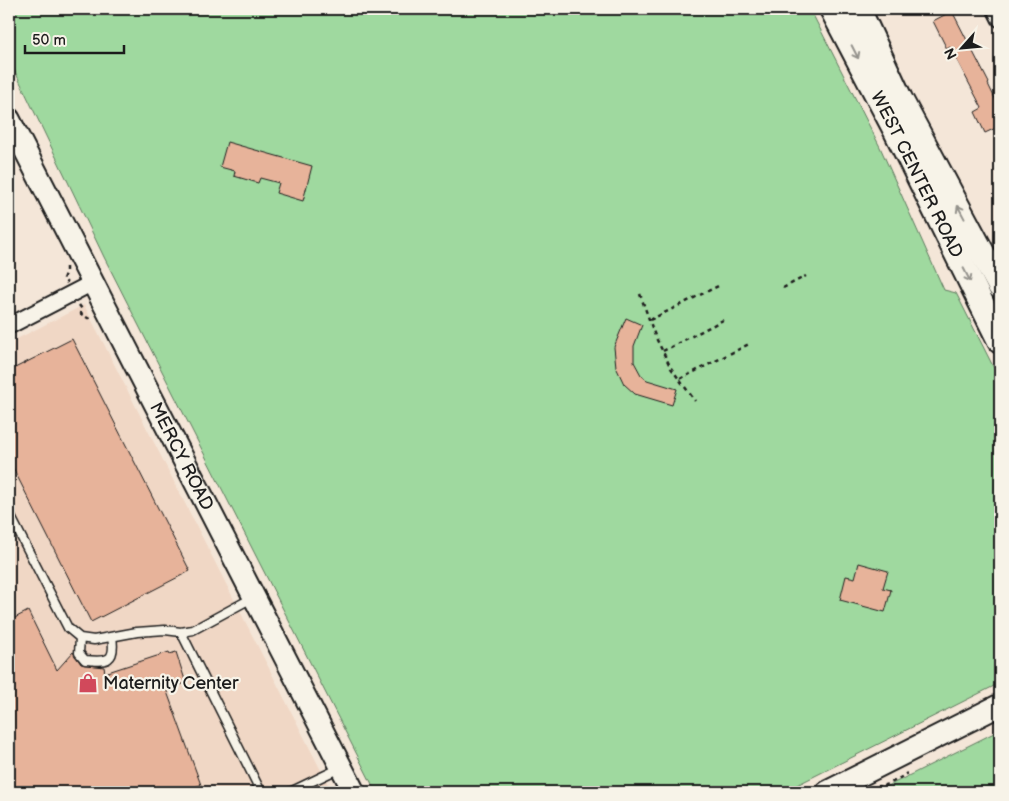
<svg xmlns="http://www.w3.org/2000/svg" width="1009" height="801" viewBox="0 0 1009 801" font-family="'Balsamiq Sans',sans-serif">
<rect width="100%" height="100%" fill="#f4e6d8"/>
<filter id="ink" filterUnits="userSpaceOnUse"><feTurbulence type="fractalNoise" baseFrequency=".02" numOctaves="2"/><feDisplacementMap in="SourceGraphic" scale="10" xChannelSelector="R" yChannelSelector="G"/><feConvolveMatrix kernelMatrix="1 2 1 2 8 2 1 2 1" color-interpolation-filters="sRGB"/></filter>
<g filter="url(#ink)">
<!-- built -->
<path fill="#f0d7c5" d="M84,305L332,792H9V343Z"/>
<!-- green -->
<path fill="#9fd99f" stroke="#5e7a5e" d="M9,9H810L880,147L944,290L956,293L1000,380V683L783,792H376L104,257L9,59Z
M1000,730V792H876Z"/>
<!-- building -->
<path fill="#e7b39a" stroke="#1c1c1c" d="M952,11L989,83L988,84L1000,109V126L985,133L975,112L982,108L950,47L947,49L933,21Z
M227,142L312,166L303,201L276,193L279,183L260,178L258,183L234,176L235,171L220,167Z
M626,318L642,325L634,346V362L641,375L647,380L677,389L672,405L635,394L624,384L616,367L614,347Z
M72,339L190,571L91,622L9,460V371Z
M859,563L888,571L883,588L891,590L885,612L840,600L846,576L855,578Z
M28,611L57,670L73,652L81,664L104,667L105,673L169,652L170,654L176,652L186,683L166,689L201,785L194,787L195,792H9V621Z"/>
<g fill="none" stroke-linecap="round" stroke-linejoin="round">
<defs>
<path id="lane" d="M9,513L68,628L80,638L94,640L137,632L165,630L181,632L193,630L254,597
M181,632L261,792
M80,638L79,653L85,660C107,662 116,662 112,637
M290,792L340,768"/>
<path id="street" d="M995,9L1000,19
M9,326L94,282"/>
<g id="secondary">
<path id="s1" d="M9,119L354,792"/>
<path d="M827,792L1000,705"/>
</g>
<g id="primary">
<path id="s2" d="M832,9L896,131L1000,341"/>
<path d="M858,9L900,99L1000,286"/>
</g>
</defs>
<!-- lane casing -->
<use href="#lane" stroke="#1c1c1c" stroke-width="11"/>
<!-- street casing -->
<use href="#street" stroke="#1c1c1c" stroke-width="19"/>
<!-- secondary casing -->
<use href="#secondary" stroke="#1c1c1c" stroke-width="25"/>
<!-- primary casing -->
<use href="#primary" stroke="#1c1c1c" stroke-width="28"/>
<!-- path -->
<path stroke="#1c1c1c" stroke-width="2.5" stroke-dasharray="4 4" stroke-linecap="butt" d="M66,267V271L63,279L67,283
M783,288L806,276
M640,294L655,336L671,368L695,401
M79,305L82,309L81,314L93,321
M650,320L720,285
M663,351L723,320
M680,379L751,343
M876,787C888,785 898,780 907,773"/>
<!-- lane -->
<use href="#lane" stroke="#f7f3e8" stroke-width="8"/>
<!-- street -->
<use href="#street" stroke="#f7f3e8" stroke-width="15"/>
<!-- secondary -->
<use href="#secondary" stroke="#f7f3e8" stroke-width="21"/>
<!-- primary -->
<use href="#primary" stroke="#f7f3e8" stroke-width="24"/>
</g>
<!-- one-way arrows -->
<defs><path id="oneway-shaft" d="M-6 0H5M1.5-3L5.5 0L1.5 3" fill="none" stroke-width="1.6" stroke-linecap="round" stroke-linejoin="round" transform="scale(1.25)"/></defs>
<g stroke="#94928c">
<use href="#oneway-shaft" transform="translate(855 52) rotate(63)"/>
<use href="#oneway-shaft" transform="translate(961 212) rotate(-118)"/>
<use href="#oneway-shaft" transform="translate(967 275) rotate(63)"/>
</g>
</g>
<!-- icons -->
<defs>
<symbol id="shop-bare" viewBox="-9 -9 18 18"><path d="M-5-2.5h2.3a2.7 3.5 0 0 1 5.4 0H5L5.5 6h-11ZM-1.5-2.5h3a1.5 2.3 0 0 0-3 0Z" fill="#d1495b" stroke="#f7f3e8" stroke-width="2.5" paint-order="stroke"/></symbol>
</defs>
<g fill-rule="evenodd">
<use href="#shop-bare" x="74" y="669" width="28" height="28"/>
</g>
<g text-anchor="middle" dominant-baseline="central" stroke-width="4.5" stroke-linejoin="round" paint-order="stroke">
<!-- street labels -->
<g font-size="18" fill="#1c1c1c" stroke="#f7f3e8">
<text stroke="none"><textPath href="#s2" startOffset="186">WEST CENTER ROAD</textPath></text>
<text stroke="none"><textPath href="#s1" startOffset="379">MERCY ROAD</textPath></text>
</g>
<!-- poi labels -->
<g font-size="18" fill="#1c1c1c" stroke="#f7f3e8" text-anchor="start">
<text x="103" y="683">Maternity Center</text>
</g>
</g>
<!-- margin -->
<rect width="1009" height="801" fill="none" stroke="#f7f3e8" stroke-width="30"/>
<rect x="15" y="15" width="979" height="771" fill="none" stroke="#1c1c1c" stroke-width="2" filter="url(#ink)"/>
<!-- north arrow -->
<g transform="translate(962 48) rotate(243)" stroke="#f7f3e8" stroke-width="4" paint-order="stroke">
<path d="M0-4L9 19L0 12L-9 19Z" fill="#1c1c1c"/>
<text y="-8" font-size="14" font-weight="bold" text-anchor="middle" fill="#1c1c1c">N</text>
</g>
<!-- scale -->
<path d="M25 45v8h99v-8" fill="none" stroke="#1c1c1c" stroke-width="2.5"/>
<text x="32" y="45" font-size="15" fill="#1c1c1c" stroke="#f7f3e8" stroke-width="4" paint-order="stroke">50 m</text>
</svg>
